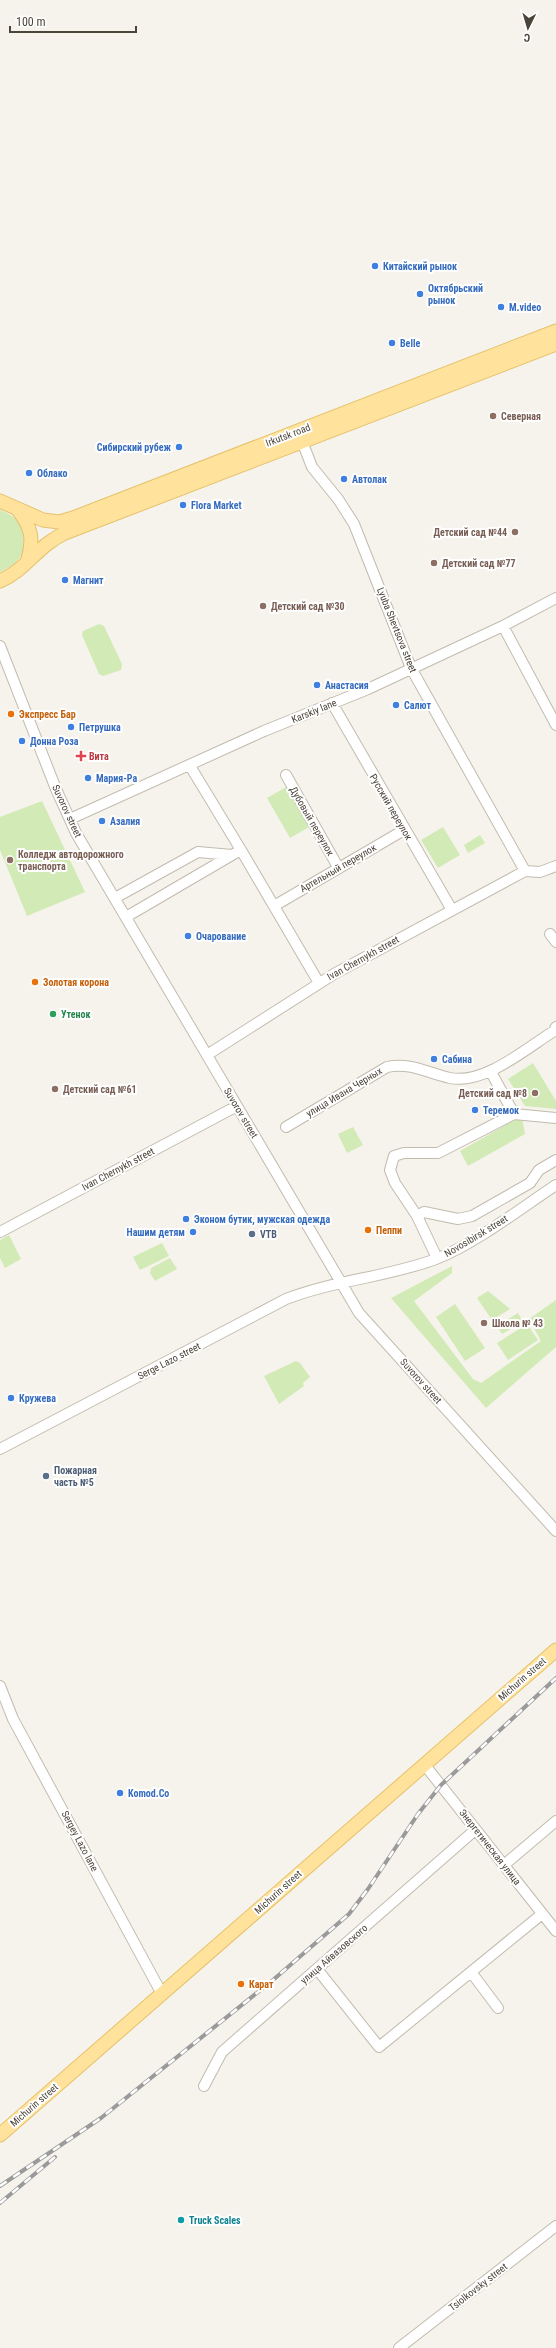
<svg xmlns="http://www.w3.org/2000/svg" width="556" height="2348" viewBox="0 0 556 2348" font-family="'Roboto Condensed',sans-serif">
<rect width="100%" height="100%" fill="#f6f3ec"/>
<!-- green -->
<path fill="#d2eab5" d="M0,510C36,523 34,558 0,572Z
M99,624L104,626L122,664L121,670L103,676L99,674L82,635L83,631Z
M288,786L311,826L290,838L267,798Z
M42,801L85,892L27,916L0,850V817Z
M443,827L460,855L438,868L421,840Z
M480,835L485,843L468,853L464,845Z
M533,1063L556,1101V1109L525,1106L508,1079Z
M518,1118H522L525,1134L468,1166L460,1151Z
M353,1127L363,1145L347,1153L338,1134Z
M9,1235L21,1259L5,1268L0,1258V1240Z
M162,1243L169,1256L140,1270L133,1257Z
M170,1258L177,1269L155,1281L150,1273L151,1268Z
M452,1266V1273L414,1301L473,1379L481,1383L541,1341L529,1319L556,1300V1347L486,1408L391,1298Z
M488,1291L510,1309L492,1320L477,1298Z
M455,1304L485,1348L465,1361L436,1317Z
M518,1313L523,1322L502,1334L497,1326Z
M527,1324L538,1340L508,1360L497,1343Z
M296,1361L300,1363L310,1377L303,1383L304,1386L279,1404L264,1376Z"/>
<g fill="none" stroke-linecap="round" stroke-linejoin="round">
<defs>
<path id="minor" d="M300,436L312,467L338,499L354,524L411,668L525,871
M503,626L556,725
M0,646L56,789L76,833L359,1313L556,1531
M332,703L452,910
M190,766L241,850
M286,775L338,867
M70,819L264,731L368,689L503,626L556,598
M115,898L198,852L232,855L241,850L319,983
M274,906L404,830
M126,917L232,855
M550,934L556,942
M207,1055L334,974L525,871L540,872L556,866
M491,1072L514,1114L556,1118
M286,1127L387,1067C411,1062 427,1073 450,1078C484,1085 527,1048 554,1031L556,1027
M417,1216L395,1183L390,1170L394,1156L404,1153H438L514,1114
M0,1232L237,1106
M437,1258L417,1216L424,1212L458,1219L472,1216L530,1183L539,1170L556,1160
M0,1449L286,1299C335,1280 388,1277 436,1259C475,1244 521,1208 556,1185
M0,1686L13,1719L162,1994
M424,1764L556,1931
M504,1865L556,1821
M317,1969L379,2047L542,1914
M471,1972L498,2008
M204,2086L222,2052L475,1830
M399,2348L556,2226"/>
<path id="major" d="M0,501L43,520L59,522L73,518L556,331
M18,510C31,526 34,539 28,559
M0,581C26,570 38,545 65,533L556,344
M0,2135L556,1650"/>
</defs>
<!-- minor casing -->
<use href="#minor" stroke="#c2bbae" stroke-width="12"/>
<!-- major casing -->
<use href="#major" stroke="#e6c16a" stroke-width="15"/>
<!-- minor -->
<use href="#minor" stroke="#fff" stroke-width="10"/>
<!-- major -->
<use href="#major" stroke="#ffe39c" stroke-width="13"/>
<defs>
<path id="rail" d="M0,2186L101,2118L273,1980L349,1914L368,1889L418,1814L441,1785L556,1678
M0,2203L55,2157"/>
</defs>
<!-- rail casing -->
<use href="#rail" stroke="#9a9a9a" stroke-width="4"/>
<!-- rail -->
<use href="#rail" stroke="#fff" stroke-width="2.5" stroke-dasharray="8" stroke-linecap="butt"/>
</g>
<!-- markers -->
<g fill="#3f7fe0" stroke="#fff" stroke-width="1.5">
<circle cx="375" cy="266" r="4"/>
<circle cx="420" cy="294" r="4"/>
<circle cx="501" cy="307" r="4"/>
<circle cx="392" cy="343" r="4"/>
<circle cx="179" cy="447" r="4"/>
<circle cx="29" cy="473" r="4"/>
<circle cx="344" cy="479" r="4"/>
<circle cx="183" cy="505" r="4"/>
<circle cx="65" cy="580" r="4"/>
<circle cx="317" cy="685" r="4"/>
<circle cx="396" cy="705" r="4"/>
<circle cx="71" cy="727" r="4"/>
<circle cx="22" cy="741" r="4"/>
<circle cx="88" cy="778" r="4"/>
<circle cx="102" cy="821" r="4"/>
<circle cx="188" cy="936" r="4"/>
<circle cx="434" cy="1059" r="4"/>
<circle cx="475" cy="1110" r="4"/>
<circle cx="186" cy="1219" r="4"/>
<circle cx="193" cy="1232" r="4"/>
<circle cx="11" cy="1398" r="4"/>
<circle cx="120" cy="1793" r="4"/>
</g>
<g fill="#8d6e63" stroke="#fff" stroke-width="1.5">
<circle cx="493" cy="416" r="4"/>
<circle cx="515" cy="532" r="4"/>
<circle cx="434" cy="563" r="4"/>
<circle cx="263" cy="606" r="4"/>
<circle cx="10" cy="860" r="4"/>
<circle cx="55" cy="1089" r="4"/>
<circle cx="535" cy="1093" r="4"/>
<circle cx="484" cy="1323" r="4"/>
</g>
<g fill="#e8710a" stroke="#fff" stroke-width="1.5">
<circle cx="11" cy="714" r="4"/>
<circle cx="35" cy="982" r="4"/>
<circle cx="368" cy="1230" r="4"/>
<circle cx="241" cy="1984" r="4"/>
</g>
<path fill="#e0444e" stroke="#fff" stroke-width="1.5" d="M79 750h4v4h4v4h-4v4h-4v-4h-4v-4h4z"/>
<circle fill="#2e9e5b" stroke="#fff" stroke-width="1.5" cx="53" cy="1014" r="4"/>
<g fill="#5c6f8a" stroke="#fff" stroke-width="1.5">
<circle cx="252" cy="1234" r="4"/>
<circle cx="46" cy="1476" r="4"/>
</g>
<circle fill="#0f9aa8" stroke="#fff" stroke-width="1.5" cx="181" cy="2220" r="4"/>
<g text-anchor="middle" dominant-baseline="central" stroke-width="4" stroke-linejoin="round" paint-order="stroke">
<!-- shop labels -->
<g font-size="10" font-weight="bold" fill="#366cbe" stroke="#fff" text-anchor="start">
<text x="383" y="266">Китайский рынок</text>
<text x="428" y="288">Октябрьский<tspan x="428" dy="12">рынок</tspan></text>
<text x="509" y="307">M.video</text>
<text x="400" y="343">Belle</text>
<text x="171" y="447" text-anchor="end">Сибирский рубеж</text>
<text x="37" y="473">Облако</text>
<text x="352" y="479">Автолак</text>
<text x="191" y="505">Flora Market</text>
<text x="73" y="580">Магнит</text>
<text x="325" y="685">Анастасия</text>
<text x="404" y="705">Салют</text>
<text x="79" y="727">Петрушка</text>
<text x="30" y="741">Донна Роза</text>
<text x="96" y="778">Мария-Ра</text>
<text x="110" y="821">Азалия</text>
<text x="196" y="936">Очарование</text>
<text x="442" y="1059">Сабина</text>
<text x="483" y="1110">Теремок</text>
<text x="194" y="1219">Эконом бутик, мужская одежда</text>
<text x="185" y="1232" text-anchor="end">Нашим детям</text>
<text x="19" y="1398">Кружева</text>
<text x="128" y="1793">Komod.Co</text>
</g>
<!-- education labels -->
<g font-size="10" font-weight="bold" fill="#785e54" stroke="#fff" text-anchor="start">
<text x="501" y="416">Северная</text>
<text x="507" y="532" text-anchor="end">Детский сад №44</text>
<text x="442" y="563">Детский сад №77</text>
<text x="271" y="606">Детский сад №30</text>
<text x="18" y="854">Колледж автодорожного<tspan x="18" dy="12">транспорта</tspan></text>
<text x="63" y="1089">Детский сад №61</text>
<text x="527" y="1093" text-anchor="end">Детский сад №8</text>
<text x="492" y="1323">Школа № 43</text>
</g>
<!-- street labels -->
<g font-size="10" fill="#4b4439" stroke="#fff">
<text transform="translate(288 435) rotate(-21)">Irkutsk road</text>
<text transform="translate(397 630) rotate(68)">Lyuba Shevtsova street</text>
<text transform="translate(314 711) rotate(-22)">Karskiy lane</text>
<text transform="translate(391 807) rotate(60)">Русский переулок</text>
<text transform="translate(67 811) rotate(65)">Suvorov street</text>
<text transform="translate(312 821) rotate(60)">Дубовый переулок</text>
<text transform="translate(338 868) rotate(-30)">Артельный переулок</text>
<text transform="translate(363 958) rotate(-29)">Ivan Chernykh street</text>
<text transform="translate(344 1092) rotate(-31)">улица Ивана Черных</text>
<text transform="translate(241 1113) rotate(59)">Suvorov street</text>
<text transform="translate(118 1169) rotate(-28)">Ivan Chernykh street</text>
<text transform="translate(476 1236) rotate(-31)">Novosibirsk street</text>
<text transform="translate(169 1361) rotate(-27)">Serge Lazo street</text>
<text transform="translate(421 1381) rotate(48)">Suvorov street</text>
<text transform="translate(522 1679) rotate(-41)">Michurin street</text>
<text transform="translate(80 1841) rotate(62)">Sergey Lazo lane</text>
<text transform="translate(490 1847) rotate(52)">Энергетическая улица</text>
<text transform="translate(278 1892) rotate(-42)">Michurin street</text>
<text transform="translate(334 1954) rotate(-41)">улица Айвазовского</text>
<text transform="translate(34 2105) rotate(-41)">Michurin street</text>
<text transform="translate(478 2287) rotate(-38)">Tsiolkovsky street</text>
</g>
<!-- food labels -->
<g font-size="10" font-weight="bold" fill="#c56008" stroke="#fff" text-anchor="start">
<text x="19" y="714">Экспресс Бар</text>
<text x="43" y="982">Золотая корона</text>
<text x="376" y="1230">Пеппи</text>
<text x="249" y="1984">Карат</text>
</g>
<!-- health labels -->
<g font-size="10" font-weight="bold" fill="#be3a42" stroke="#fff" text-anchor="start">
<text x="89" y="756">Вита</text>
</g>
<!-- leisure labels -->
<g font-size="10" font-weight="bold" fill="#27864d" stroke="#fff" text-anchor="start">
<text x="61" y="1014">Утенок</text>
</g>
<!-- service labels -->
<g font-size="10" font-weight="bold" fill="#4e5e75" stroke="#fff" text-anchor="start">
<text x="260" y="1234">VTB</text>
<text x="54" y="1470">Пожарная<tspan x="54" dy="12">часть №5</tspan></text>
</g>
<!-- culture labels -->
<g font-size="10" font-weight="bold" fill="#0d838f" stroke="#fff" text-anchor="start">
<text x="189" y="2220">Truck Scales</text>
</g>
</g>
<!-- north arrow -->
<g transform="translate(528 28) rotate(185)" stroke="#ffffff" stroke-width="3" paint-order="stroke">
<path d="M0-3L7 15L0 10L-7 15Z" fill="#4b4439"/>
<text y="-6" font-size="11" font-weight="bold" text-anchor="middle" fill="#4b4439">С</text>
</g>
<!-- scale -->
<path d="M10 26v6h126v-6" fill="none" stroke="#4b4439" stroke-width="2"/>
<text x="16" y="26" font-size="12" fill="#4b4439" stroke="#ffffff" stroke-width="3" paint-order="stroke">100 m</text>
</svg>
